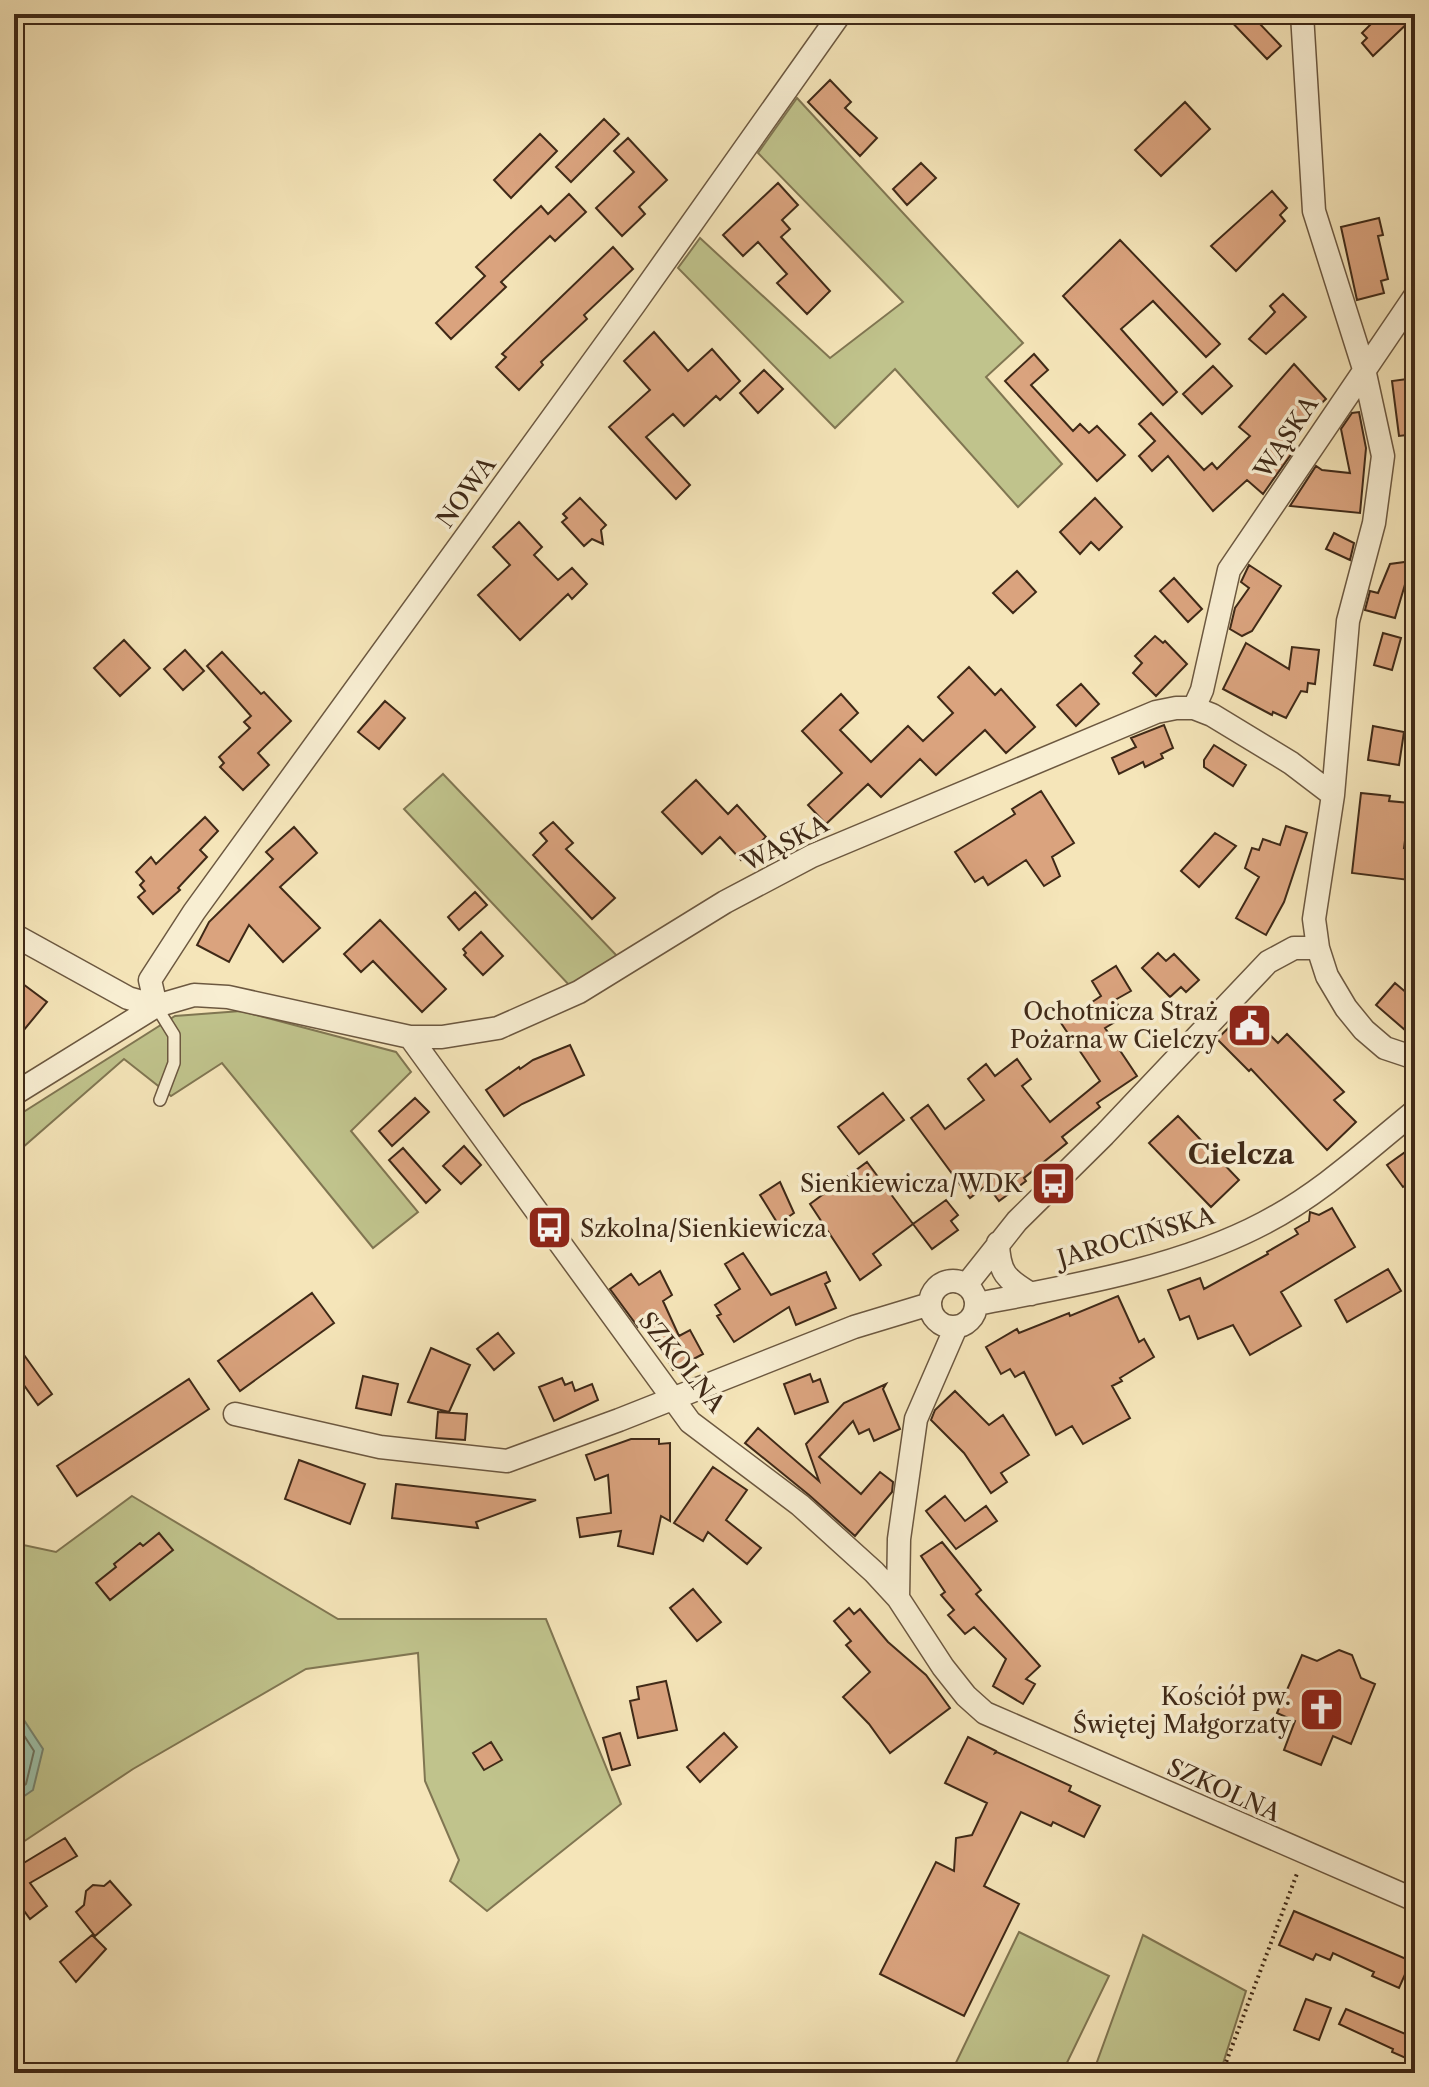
<svg xmlns="http://www.w3.org/2000/svg" width="1429" height="2087" viewBox="0 0 1429 2087" font-family="'Libre Caslon Text',serif">
<rect width="100%" height="100%" fill="#f5e5b9"/>
<filter id="stains"><feTurbulence type="fractalNoise" baseFrequency=".0025" numOctaves="4"/><feColorMatrix values="0 0 0 0 .2 0 0 0 0 .09 0 0 0 0 .02 0 0 0 .5 -.17"/></filter>
<radialGradient id="worn" r=".72"><stop offset=".6" stop-color="#630" stop-opacity="0"/><stop offset="1" stop-color="#630" stop-opacity=".3"/></radialGradient>
<!-- green -->
<path fill="#c0c38c" stroke="#807652" stroke-width="2" d="M797,98L1023,343L986,377L1062,464L1018,507L895,369L835,428L678,268L700,238L830,358L903,302L758,153Z
M443,774L619,958L570,986L404,809Z
M241,1011L396,1052L411,1072L351,1131L418,1212L373,1248L222,1063L171,1096L124,1059L14,1155V1118L175,1016Z
M132,1496L338,1619H546L621,1804L487,1911L450,1881L459,1860L425,1781L418,1653L306,1669L133,1769L14,1848V1543L56,1552Z
M1019,1932L1109,1976L1062,2073H951Z
M1143,1935L1246,1991L1220,2073H1093Z"/>
<!-- water -->
<path fill="#9dc0a9" stroke="#77846f" stroke-width="2" d="M14,1705L43,1749L33,1790L14,1803Z"/>
<g fill="none" stroke-linecap="round" stroke-linejoin="round">
<!-- shore -->
<path stroke="#6e7460" stroke-width="2" d="M14,1720L34,1751L26,1784L14,1793"/>
</g>
<!-- building -->
<path fill="#daa37e" stroke="#3f2917" stroke-width="2" d="M1224,14H1267L1259,23L1281,46L1267,59Z
M1381,14L1415,16L1373,56L1362,43L1367,38L1362,33Z
M830,80L851,102L845,108L877,138L860,156L808,102Z
M1185,102L1210,129L1161,176L1135,150Z
M604,119L619,134L571,182L556,167Z
M540,134L557,151L511,198L494,180Z
M628,138L667,180L639,207L645,214L622,236L596,208L634,172L614,151Z
M921,163L936,178L907,205L893,189Z
M778,183L798,205L782,220L790,229L781,237L830,291L807,314L777,283L787,274L758,242L743,256L723,235Z
M1272,191L1287,208L1280,215L1285,221L1236,271L1211,246Z
M569,194L586,212L555,241L550,236L501,282L506,287L451,339L436,323L485,276L476,267L541,206L548,214Z
M1379,218L1383,235L1378,236L1388,279L1381,281L1384,293L1357,300L1341,227Z
M1120,240L1220,344L1206,357L1153,301L1121,329L1177,392L1163,405L1063,296Z
M613,247L633,269L584,315L587,319L541,362L543,365L519,390L496,367L506,357L502,354Z
M1283,294L1306,317L1266,354L1249,339L1275,312L1270,306Z
M654,332L688,371L712,349L740,381L720,400L716,396L684,426L673,414L646,437L690,485L676,499L609,427L650,390L624,361Z
M1034,354L1048,370L1031,385L1073,431L1080,424L1089,433L1097,426L1125,455L1097,481L1005,381Z
M1294,364L1326,399L1284,438L1288,442L1283,448L1292,453L1263,494L1247,480L1213,511L1168,456L1152,471L1139,456L1155,441L1139,424L1151,413L1204,470L1212,463L1217,469L1250,436L1239,427Z
M1213,366L1232,386L1202,414L1183,394Z
M764,370L783,389L758,413L740,393Z
M1415,378V434L1399,436L1392,381Z
M1359,412L1366,448L1360,513L1290,506L1316,466L1322,470L1350,473L1341,429L1352,413Z
M580,498L606,525L601,530L603,544L592,539L584,546L562,522L567,518L563,514Z
M1095,498L1122,527L1099,550L1091,542L1080,554L1060,532Z
M519,522L542,547L534,555L558,580L572,568L587,584L572,599L568,594L520,640L478,595L510,565L493,547Z
M1334,533L1354,543L1350,560L1326,549Z
M1412,561L1395,618L1365,610L1370,591L1378,593L1390,564Z
M1249,565L1281,586L1252,631L1242,636L1230,629L1235,608L1249,588L1241,582Z
M1017,571L1036,592L1013,613L993,593Z
M1174,578L1202,609L1188,622L1160,591Z
M1383,633L1401,638L1392,670L1374,665Z
M1155,636L1163,643L1165,641L1187,664L1156,696L1133,673L1142,663L1135,656Z
M124,640L150,668L120,696L94,668Z
M1246,643L1289,669L1292,647L1319,650L1315,684L1308,683L1307,692L1301,691L1286,718L1273,712L1272,715L1223,689Z
M185,650L204,671L183,690L164,669Z
M222,652L261,694L264,692L291,721L258,753L269,765L243,790L220,767L224,763L219,757L250,728L244,722L251,716L207,666Z
M969,667L995,695L1001,689L1035,727L1006,753L985,730L936,775L920,759L881,797L868,784L826,824L808,805L842,773L802,731L841,694L858,713L840,730L871,762L908,726L923,741L953,713L938,697Z
M1081,684L1099,704L1076,726L1057,705Z
M385,701L405,718L379,749L358,732Z
M1164,725L1173,748L1161,754L1163,758L1145,767L1143,762L1119,774L1112,758L1136,747L1131,738Z
M1373,726L1404,732L1399,765L1368,760Z
M1214,745L1246,765L1233,786L1204,767V760Z
M696,780L728,814L737,805L766,837L741,860L720,837L702,854L662,812Z
M1041,791L1074,843L1052,857L1060,876L1044,886L1026,860L988,885L983,877L975,882L955,852L1015,814L1012,809Z
M1361,793L1390,796L1389,801L1410,803L1404,848L1413,849L1409,880L1352,873Z
M205,817L218,831L200,850L207,857L178,888L180,890L153,914L138,897L145,891L140,885L144,881L136,872L151,857L156,864Z
M553,822L573,843L566,849L615,898L592,919L533,855L547,841L540,833Z
M1286,826L1307,833L1284,902L1266,935L1236,918L1259,877L1245,868L1252,848L1259,850L1263,839L1280,845Z
M294,827L317,853L280,887L320,928L283,962L249,925L229,962L197,945L209,922L273,859L266,852Z
M1215,833L1236,846L1199,887L1181,871Z
M475,892L487,905L459,930L448,917Z
M380,920L446,989L422,1012L373,961L361,972L344,954Z
M481,932L503,956L483,975L464,955L466,953L463,949Z
M1158,953L1166,961L1174,954L1199,980L1186,992L1181,987L1170,997L1142,968Z
M1116,966L1131,991L1115,1000L1125,1016L1105,1028L1137,1076L1097,1103L1100,1107L1062,1137L1067,1143L1024,1178L1026,1181L999,1201L987,1185L970,1198L911,1118L928,1105L945,1129L984,1100L968,1079L986,1064L995,1076L1017,1059L1031,1079L1022,1086L1050,1122L1100,1081L1061,1023L1101,996L1092,981Z
M1395,983L1415,1000V1019L1405,1030L1376,1005Z
M23,984L47,1002L14,1042V996Z
M1246,1011L1278,1043L1287,1034L1344,1092L1334,1100L1356,1122L1327,1150L1251,1069L1249,1071L1217,1039Z
M570,1045L584,1075L522,1104L504,1116L486,1090L519,1067L520,1069L533,1060Z
M883,1093L904,1120L859,1154L838,1127Z
M415,1098L429,1112L392,1146L379,1131Z
M1178,1116L1239,1180L1211,1207L1149,1143Z
M1415,1145V1179L1403,1187L1387,1165Z
M464,1146L481,1165L461,1184L443,1166Z
M403,1148L440,1190L426,1203L389,1160Z
M867,1162L913,1224L873,1254L881,1265L860,1280L810,1204Z
M780,1182L794,1213L778,1224L760,1195Z
M946,1200L958,1215L951,1221L958,1230L932,1249L913,1224Z
M1332,1208L1355,1247L1281,1292L1301,1326L1250,1355L1233,1325L1198,1339L1189,1316L1180,1320L1168,1290L1200,1278L1204,1289L1268,1254L1267,1252L1298,1234L1295,1229L1309,1221L1310,1212L1319,1215Z
M743,1253L771,1295L826,1272L830,1281L825,1284L836,1308L796,1325L789,1307L734,1342L717,1316L721,1314L715,1305L740,1289L725,1264Z
M1388,1269L1401,1291L1347,1322L1335,1300Z
M660,1271L672,1295L663,1301L679,1336L690,1330L703,1354L673,1370L648,1320L638,1327L610,1289L631,1274L639,1285Z
M312,1293L334,1323L240,1391L218,1361Z
M1118,1296L1139,1342L1144,1339L1154,1357L1120,1378L1122,1381L1112,1386L1130,1418L1083,1444L1072,1426L1056,1435L1024,1372L1015,1377L1010,1369L1001,1374L986,1347L1017,1329L1019,1333L1069,1313L1070,1316Z
M498,1333L514,1353L494,1370L477,1349Z
M14,1341L52,1394L38,1405L14,1371Z
M431,1348L470,1365L449,1412L408,1402Z
M810,1374L813,1382L820,1379L828,1402L795,1414L784,1384Z
M363,1376L398,1384L391,1415L356,1408Z
M562,1378L565,1385L572,1382L575,1391L592,1384L598,1400L554,1421L539,1387Z
M189,1379L209,1409L77,1496L57,1466Z
M886,1384L883,1389L900,1429L874,1441L869,1429L859,1434L853,1421L819,1457L861,1494L880,1472L893,1482L892,1492L855,1536L809,1495L745,1443L758,1428L819,1481L806,1444L844,1403Z
M955,1391L989,1425L1003,1415L1029,1455L1001,1473L1007,1482L991,1493L964,1453L931,1420L935,1410Z
M438,1412L467,1414L465,1440L436,1438Z
M631,1439H659V1444L670,1443V1521L661,1516L653,1554L618,1546L621,1531L580,1537L577,1518L611,1513L608,1475L595,1480L586,1455Z
M299,1460L365,1484L350,1524L285,1499Z
M713,1467L747,1490L726,1520L761,1548L747,1564L708,1532L703,1541L674,1523Z
M396,1484L536,1500L476,1522L478,1528L392,1518Z
M945,1496L965,1521L986,1506L997,1521L956,1549L926,1511Z
M159,1533L173,1550L110,1600L96,1583L116,1567L114,1564L140,1543L143,1546Z
M942,1542L981,1590L976,1594L1040,1666L1026,1679L1035,1684L1023,1704L993,1686L1006,1659L974,1627L965,1634L948,1615L954,1610L941,1595L945,1592L921,1556Z
M693,1589L721,1622L697,1641L670,1608Z
M849,1608L854,1614L860,1609L888,1642L926,1675L950,1708L890,1753L869,1724L843,1697L870,1672L846,1645L851,1641L834,1621Z
M1339,1650L1352,1655L1361,1678L1375,1684L1351,1744L1333,1736L1321,1765L1284,1750L1295,1721L1277,1713L1302,1655L1317,1661Z
M666,1681L677,1730L638,1738L630,1701L639,1699L637,1687Z
M620,1733L630,1765L612,1770L603,1738Z
M724,1733L737,1747L700,1782L687,1767Z
M968,1737L996,1751L995,1753L997,1752L1071,1786L1069,1791L1100,1806L1084,1837L1053,1822L1051,1826L1021,1812L984,1886L1019,1904L964,2016L880,1974L936,1862L954,1871L956,1838L972,1835L987,1803L945,1783Z
M491,1742L502,1760L484,1770L473,1753Z
M65,1838L77,1856L30,1883L47,1906L30,1919L14,1897V1863L17,1867Z
M110,1881L131,1905L95,1936L76,1912L84,1905L86,1891L93,1885L104,1886Z
M1294,1911L1411,1961L1399,1988L1372,1976L1374,1972L1333,1953L1330,1960L1316,1954L1313,1960L1279,1945Z
M92,1935L106,1949L76,1982L60,1962Z
M1306,1999L1331,2008L1319,2040L1294,2030Z
M1346,2009L1415,2038V2062L1392,2052L1393,2049L1339,2024Z"/>
<g fill="none" stroke-linecap="round" stroke-linejoin="round">
<defs>
<path id="lane" d="M156,1006L174,1035V1063L160,1100"/>
<path id="street" d="M1302,14L1314,211L1364,369L1383,456L1374,523L1348,621L1333,795L1314,919L1318,948L1327,976L1346,1008L1364,1030L1385,1048L1415,1058
M1194,708L1202,690L1229,570L1415,296
M14,935L128,998L156,1006L194,995L228,997L410,1037H442L498,1028L579,992L725,902L812,856L1156,712L1176,708H1194L1212,715L1291,763L1333,795
M156,1006L150,980L194,912L634,305L840,14
M410,1037L690,1422L800,1505L874,1572L898,1598L943,1667L966,1696L985,1713L1415,1900
M14,1094L156,1006
M998,1243C999,1273 1006,1279 1031,1294
M930 1304a23 23 0 1 1 46 0a23 23 0 1 1-46 0Z
M967,1284L1017,1221L1104,1135L1268,962L1294,948H1318
M977,1304C1071,1286 1179,1268 1264,1223C1320,1194 1366,1151 1415,1111
M235,1414L380,1447L507,1461L619,1420L854,1327L930,1304
M898,1598L899,1539L916,1419L956,1327"/>
</defs>
<!-- lane casing -->
<use href="#lane" stroke="#6c5840" stroke-width="14"/>
<!-- street casing -->
<use href="#street" stroke="#6c5840" stroke-width="25"/>
<!-- path -->
<path stroke="#3f2917" stroke-width="4" stroke-dasharray="2 4" stroke-linecap="butt" d="M1222,2073L1298,1871"/>
<!-- lane -->
<use href="#lane" stroke="#f8eed2" stroke-width="11"/>
<!-- street -->
<use href="#street" stroke="#f8eed2" stroke-width="22"/>
</g>
<!-- icons -->
<defs>
<symbol id="civic-square" viewBox="-11 -11 22 22"><rect x="-9" y="-9" width="18" height="18" rx="4" fill="#8f2418" stroke="#f8eed2"/><path d="M-.6-6.5H3V-4.5H.6V-3L4-1V1h2V6H-6V1h2V-1L-.6-3ZM-1.2 2.5V6h2.4V2.5Z" fill="#fff"/></symbol>
<symbol id="bus-square" viewBox="-11 -11 22 22"><rect x="-9" y="-9" width="18" height="18" rx="4" fill="#8f2418" stroke="#f8eed2"/><path d="M-5-6H5V4H4V6H2V4H-2V6H-4V4H-5ZM-3.5-4V0h7V-4ZM-3.5 1.2v1.5H-2V1.2ZM2 1.2v1.5H3.5V1.2Z" fill="#fff"/></symbol>
<symbol id="church-square" viewBox="-11 -11 22 22"><rect x="-9" y="-9" width="18" height="18" rx="4" fill="#8f2418" stroke="#f8eed2"/><path d="M-1.2-6h2.4v3.5h3.3v2.4h-3.3V6h-2.4V-.1h-3.3v-2.4h3.3Z" fill="#fff"/></symbol>
</defs>
<g fill-rule="evenodd">
<use href="#civic-square" x="1224" y="1000" width="51" height="51"/>
<use href="#bus-square" x="1028" y="1158" width="51" height="51"/>
<use href="#bus-square" x="524" y="1202" width="51" height="51"/>
<use href="#church-square" x="1296" y="1684" width="51" height="51"/>
</g>
<g text-anchor="middle" dominant-baseline="central" stroke-width="7" stroke-linejoin="round" paint-order="stroke">
<!-- street labels -->
<g font-size="24" fill="#3f2917" stroke="#f8eed2">
<text transform="translate(1286 437) rotate(-56)">WĄSKA</text>
<text transform="translate(466 492) rotate(-54)">NOWA</text>
<text transform="translate(785 843) rotate(-27)">WĄSKA</text>
<text transform="translate(1136 1237) rotate(-16)">JAROCIŃSKA</text>
<text transform="translate(682 1362) rotate(51)">SZKOLNA</text>
<text transform="translate(1224 1790) rotate(24)">SZKOLNA</text>
</g>
<!-- poi labels -->
<g font-size="24" fill="#3f2917" stroke="#f8eed2" text-anchor="end">
<text x="1218" y="1011">Ochotnicza Straż<tspan x="1218" dy="28">Pożarna w Cielczy</tspan></text>
<text x="1022" y="1183">Sienkiewicza/WDK</text>
<text x="580" y="1228" text-anchor="start">Szkolna/Sienkiewicza</text>
<text x="1291" y="1696">Kościół pw.<tspan x="1291" dy="28">Świętej Małgorzaty</tspan></text>
</g>
<!-- quarter labels -->
<g font-size="28" font-weight="bold" fill="#3f2917" stroke="#f8eed2">
<text x="1241" y="1154">Cielcza</text>
</g>
</g>
<!-- margin -->
<rect width="1429" height="2087" fill="none" stroke="#f5e5b9" stroke-width="48"/>
<rect x="16" y="16" width="1397" height="2055" fill="none" stroke="#3f2917" stroke-width="4"/>
<rect x="24" y="24" width="1381" height="2039" fill="none" stroke="#3f2917" stroke-width="2"/>
<rect width="100%" height="100%" filter="url(#stains)"/>
<rect width="100%" height="100%" fill="url(#worn)"/>
</svg>
